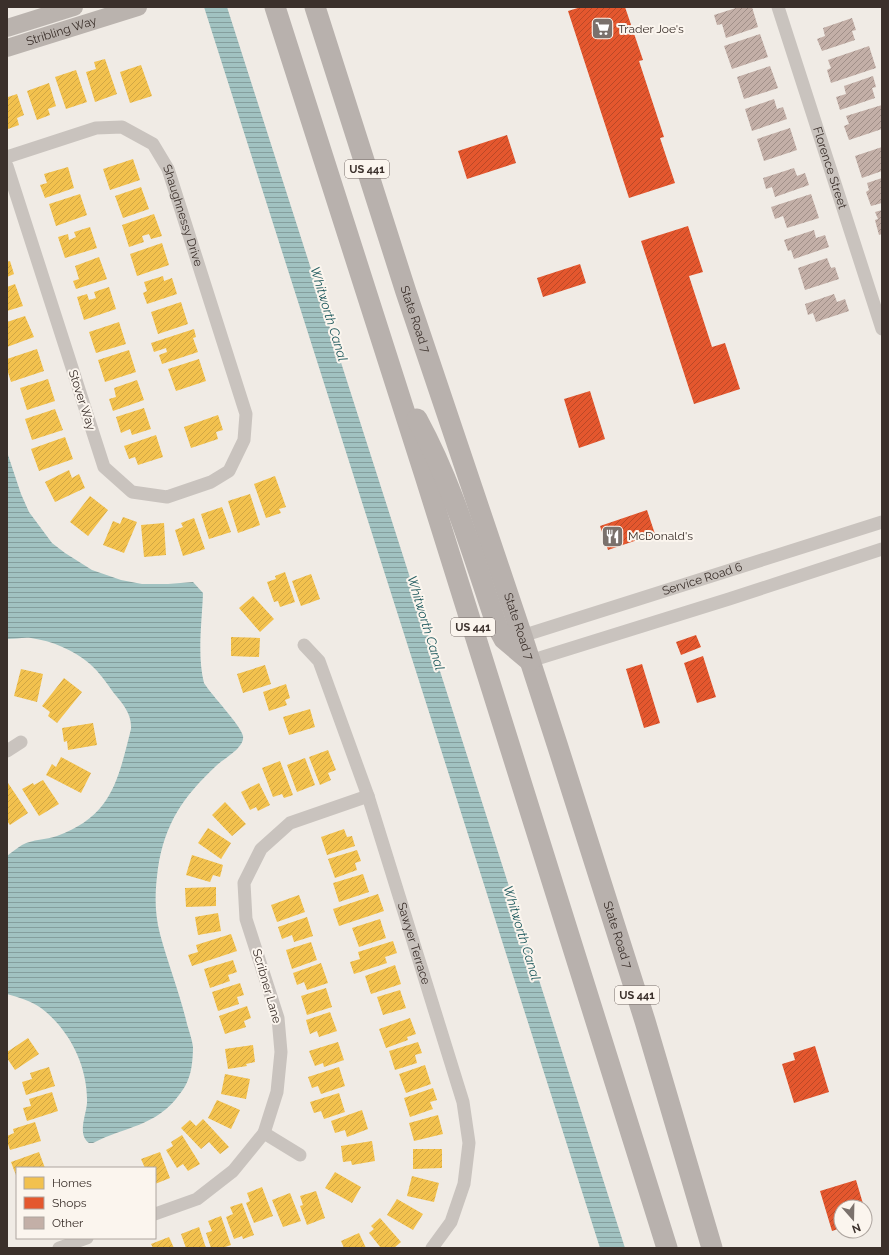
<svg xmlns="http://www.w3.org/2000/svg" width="889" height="1255" viewBox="0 0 889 1255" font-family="Raleway,sans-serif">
<defs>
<pattern id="water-rules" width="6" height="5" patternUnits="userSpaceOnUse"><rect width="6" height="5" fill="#a1c2c1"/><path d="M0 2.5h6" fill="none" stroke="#849e9d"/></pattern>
<pattern id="homes-hatch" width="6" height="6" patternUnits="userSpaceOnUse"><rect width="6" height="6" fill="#f2c14e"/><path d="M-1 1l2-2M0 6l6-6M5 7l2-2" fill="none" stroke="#d0a644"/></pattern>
<pattern id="shops-hatch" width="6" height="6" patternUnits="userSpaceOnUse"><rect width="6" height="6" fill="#e4572e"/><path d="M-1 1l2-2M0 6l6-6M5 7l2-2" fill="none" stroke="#ba4827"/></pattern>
<pattern id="building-hatch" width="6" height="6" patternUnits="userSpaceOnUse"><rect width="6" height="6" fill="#c3afa7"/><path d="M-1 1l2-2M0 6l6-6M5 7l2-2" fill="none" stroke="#a08f88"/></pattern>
</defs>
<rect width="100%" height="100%" fill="#f0ebe5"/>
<!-- water -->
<path fill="url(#water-rules)" d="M204,7H227L625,1248H600Z
M7,452L21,494L29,512L52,543L65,553L92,570L121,580L142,584H168L193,582L203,593C202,621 197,656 204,683C212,696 240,724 243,736C245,748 223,759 216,766C183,797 165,823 158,868C155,891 154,911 160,934C168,964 180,994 187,1024C189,1031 192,1039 193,1047C193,1055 192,1070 189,1077C187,1084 183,1090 179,1095C157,1126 124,1127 93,1143H89C77,1134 86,1116 87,1103C88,1067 70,1030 41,1008C31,1001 18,997 7,994V856C12,852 17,848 22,845C33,839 46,840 57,836C112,816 118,780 131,729C132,714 123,704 113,692C106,682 99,672 90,664C74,650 52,641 31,638C24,637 15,639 7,639Z"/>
<!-- homes -->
<path fill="url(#homes-hatch)" d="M105,59L117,94L95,102L86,72L96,69L94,62Z
M141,65L152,96L130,103L120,72Z
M76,70L87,102L66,109L55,77Z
M49,83L56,106L48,109L50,115L37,120L27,91Z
M7,93L8,97L17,94L24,115L17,118L19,125L8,129Z
M133,159L140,180L110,190L103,169Z
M68,167L74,188L45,198L40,185L47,183L44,174Z
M141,187L149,209L123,218L115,196Z
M80,194L87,215L56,226L49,204Z
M154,214L162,236L151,239L149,234L142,236L144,242L129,247L122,225Z
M90,227L97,248L65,258L58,237L68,234L69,240L76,237L74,232Z
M162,243L169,265L137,276L130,254Z
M99,257L107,279L76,289L73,281L79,279L75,266Z
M10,261L14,274L7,277V262Z
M163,276L164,281L172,278L177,294L147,304L143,293L147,291L144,282Z
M15,284L23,306L7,311V287Z
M109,287L116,309L84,320L77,297L87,294L89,300L96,298L94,292Z
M181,302L188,324L158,334L151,312Z
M25,316L34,337L7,347V322Z
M119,322L126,344L96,353L89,332Z
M194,329L196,337L193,338L198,352L162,364L159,355L167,352L166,348L154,352L151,343Z
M37,349L44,371L11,382L7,369V359Z
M129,350L136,372L105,382L98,360Z
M199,359L206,381L176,391L168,369Z
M48,379L55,401L27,410L20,388Z
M137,380L144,400L113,411L109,399L116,397L114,388Z
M144,408L151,429L132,435L130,429L121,433L116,417Z
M55,409L63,430L32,440L25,419Z
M218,415L223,430L216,432L218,439L191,448L184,427Z
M156,435L163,457L138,465L135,457L129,459L124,446Z
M65,437L73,459L39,471L31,449Z
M69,470L72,478L79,474L85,488L55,502L45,482Z
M275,476L286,507L279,509L281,513L266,518L254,484Z
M250,494L260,525L238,533L228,501Z
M90,496L108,510L88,536L70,522Z
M222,507L231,532L209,539L201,514Z
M123,517L137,522L124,553L103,545L113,521L120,524Z
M194,518L205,549L183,556L175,530L183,527L181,523Z
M164,523L166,555L144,557L141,525Z
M285,572L295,602L280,607L278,601L274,602L267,582L276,579L275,576Z
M311,574L320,599L301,606L292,581Z
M253,596L274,619L260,632L239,608Z
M231,637L260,638L259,657L231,656Z
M265,665L271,684L243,693L237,674Z
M21,669L43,674L37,702L14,696Z
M64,678L82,692L57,723L48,716L50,712L42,706Z
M286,684L290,698L285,700L287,705L269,711L263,692Z
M310,709L315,727L289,735L283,717Z
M93,723L97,745L68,750L67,741L64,742L62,728Z
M328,750L336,770L328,773L331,780L320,785L309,757Z
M61,757L91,773L81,793L46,775L52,764L56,767Z
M305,758L315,785L297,792L287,765Z
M280,761L293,795L284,798L282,794L273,797L262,768Z
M43,780L59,804L39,816L22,789L33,783L34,785Z
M8,783L28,813L10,825L7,821V784Z
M259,783L270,805L258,811L256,807L250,810L241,792Z
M225,802L246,824L232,836L212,815Z
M208,828L231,843L221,859L198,843Z
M344,829L347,837L352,836L355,846L327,855L321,837Z
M357,850L361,861L355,863L357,870L335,878L328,859Z
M192,855L223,865L220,877L213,875L210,882L186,875Z
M363,874L369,892L339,902L333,883Z
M216,887V906L186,907L185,888Z
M378,894L384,911L339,926L333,909Z
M299,895L305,912L277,922L271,905Z
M218,913L221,931L198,935L195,917Z
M307,917L313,936L294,942L292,935L282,939L278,927Z
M380,919L386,938L359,947L352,928Z
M231,934L237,951L192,966L188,955L198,952L196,945Z
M393,941L397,953L385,957L387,963L354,974L350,962L360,959L358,952Z
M311,942L317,960L292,969L286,950Z
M233,960L237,972L228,975L230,981L210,988L204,969Z
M321,963L328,983L307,990L304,982L297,985L293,973Z
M395,965L401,984L371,994L365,976Z
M240,983L244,995L237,997L239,1004L218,1011L212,992Z
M326,988L332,1007L307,1015L301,996Z
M400,990L406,1008L383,1015L377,997Z
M247,1006L251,1018L244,1021L246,1027L225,1034L219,1016Z
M330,1012L337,1031L319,1037L317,1031L310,1034L306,1020Z
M410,1018L416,1034L407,1037L408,1040L386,1048L379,1029Z
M28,1038L39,1054L15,1070L7,1058V1052Z
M338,1042L344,1060L324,1067L323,1063L315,1066L309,1051Z
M418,1042L422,1053L415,1055L417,1063L395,1070L389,1051Z
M253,1045L255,1062L246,1064L247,1066L228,1069L225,1049Z
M425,1065L431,1084L406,1093L399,1074Z
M49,1067L55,1086L26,1095L22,1082L32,1079L30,1073Z
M339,1067L345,1086L321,1094L318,1086L312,1088L308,1077Z
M225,1074L250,1079L246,1099L221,1094Z
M433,1088L437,1100L430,1102L433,1109L410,1117L404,1098Z
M52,1092L58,1111L27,1121L23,1108L31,1106L29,1099Z
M339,1093L345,1112L324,1119L321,1111L314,1113L310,1102Z
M217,1100L240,1110L231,1129L208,1118Z
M362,1110L368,1129L347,1137L345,1130L335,1133L331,1121Z
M438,1115L443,1134L414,1141L409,1123Z
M203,1119L229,1147L220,1154L209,1142L201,1149L181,1128L190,1120L196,1126Z
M35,1122L41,1141L10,1150L7,1141V1136L14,1133L13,1129Z
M182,1135L200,1164L188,1171L183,1164L177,1168L166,1150L173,1146L171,1142Z
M372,1141L375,1161L352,1165L351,1161L343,1162L341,1146Z
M413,1149H442V1168L413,1169Z
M39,1152L45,1168H17V1178L11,1162Z
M160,1152L170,1178L155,1184V1168H145L141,1159Z
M335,1172L361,1187L352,1203L325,1188Z
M412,1176L439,1183L434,1202L407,1196Z
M262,1187L273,1216L254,1223L246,1203L250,1201L247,1193Z
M316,1191L325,1218L307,1225L300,1206L303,1205L300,1196Z
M290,1193L301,1221L283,1227L272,1200Z
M397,1199L423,1214L413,1230L387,1215Z
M242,1203L254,1235L243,1239L242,1236L234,1239L226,1217L233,1214L230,1207Z
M221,1216L231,1245L222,1248H211L206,1233L212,1231L208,1221Z
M380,1218L401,1242L394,1248H381L369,1233L374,1229L371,1226Z
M199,1227L206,1248H186L181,1234Z
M359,1233L366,1248H344L341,1241Z
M169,1237L174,1248H153L151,1244Z"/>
<!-- shops -->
<path fill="url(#shops-hatch)" d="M581,7H625L643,60L639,61L664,137L660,138L675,183L629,198L568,11Z
M507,135L516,163L467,179L458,151Z
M688,226L703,272L689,276L712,347L725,343L740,389L694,404L641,241Z
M580,264L586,283L543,297L537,278Z
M590,391L605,439L579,448L564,399Z
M647,510L655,534L608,550L600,526Z
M696,635L701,647L681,655L676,642Z
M703,656L716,697L697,703L684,663Z
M642,664L660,723L644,728L626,669Z
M815,1046L829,1092L794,1103L782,1064L795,1060L793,1053Z
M856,1180L864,1207H841V1228L832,1231L820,1191Z
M865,1211L868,1219L865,1220Z"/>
<!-- building -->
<path fill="url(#building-hatch)" d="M739,7H752L758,27L726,38L722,24L717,25L714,15Z
M852,18L856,30L852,31L855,40L822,51L817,39L825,36L823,28Z
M760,34L768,57L732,69L724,46Z
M869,46L876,68L831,83L827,70L831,68L828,60Z
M770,66L778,88L744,99L737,77Z
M873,76L876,87L872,88L875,98L840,110L836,97L846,94L844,86Z
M774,99L777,109L783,107L787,119L752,131L745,109Z
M882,105V129L849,140L844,126L849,124L846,116Z
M790,128L797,150L764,161L757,139Z
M882,147V171L862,178L855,156Z
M794,168L797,176L805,173L809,185L775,197L772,187L766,189L763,178Z
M882,178V203L871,206L866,192L869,190L867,183Z
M811,194L819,218L787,228L783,216L775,219L771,207Z
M882,210V234L879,235L875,220L878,219L875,212Z
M814,230L816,238L825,235L829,247L794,259L791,250L788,251L784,240Z
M827,258L831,268L835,267L839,279L805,290L798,268Z
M834,294L837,302L845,299L849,311L816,322L813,313L808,315L805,304Z"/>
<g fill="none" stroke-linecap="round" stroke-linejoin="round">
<!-- street -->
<g stroke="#c9c3be" stroke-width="13">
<path id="s1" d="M778,7L882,329"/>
<path id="s2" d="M7,157L96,128L122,127L153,144L168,169L246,414L244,440L229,471L211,482L167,497L132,492L104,467L7,166"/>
<path id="s3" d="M522,636L882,522"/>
<path id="s4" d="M304,645L319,661L368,796L463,1102L469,1143L464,1184L451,1222L432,1248"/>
<path d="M530,661L729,599L882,549"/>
<path d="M7,751L21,742"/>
<path d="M264,1133L300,1155"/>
<path d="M155,1214L197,1199L233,1171L264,1133L277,1092L281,1052L278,1018L246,919L244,883L261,849L290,823L368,796"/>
<path d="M59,1248L87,1238"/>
</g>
<!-- secondary -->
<g stroke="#bab3ae" stroke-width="18">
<path d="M7,28L74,7"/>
<path id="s5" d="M7,48L138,7"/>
</g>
<!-- primary -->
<g stroke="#b8b1ad" stroke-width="21">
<path d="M275,7C408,420 539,833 667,1248"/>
<path id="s6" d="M315,7L406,292L522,636L557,744L645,1021L712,1248"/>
<path d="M417,419C453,485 473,556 497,626L504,639L530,661"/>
</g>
</g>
<!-- icons -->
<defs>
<symbol id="supermarket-square" viewBox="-11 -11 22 22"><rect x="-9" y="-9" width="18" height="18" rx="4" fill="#7a716c" stroke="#fbf5ee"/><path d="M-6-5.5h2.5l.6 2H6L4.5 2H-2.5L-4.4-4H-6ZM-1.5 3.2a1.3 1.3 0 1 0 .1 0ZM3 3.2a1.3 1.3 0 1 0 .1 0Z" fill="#fff"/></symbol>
<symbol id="restaurant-square" viewBox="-11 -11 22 22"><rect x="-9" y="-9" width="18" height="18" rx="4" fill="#7a716c" stroke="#fbf5ee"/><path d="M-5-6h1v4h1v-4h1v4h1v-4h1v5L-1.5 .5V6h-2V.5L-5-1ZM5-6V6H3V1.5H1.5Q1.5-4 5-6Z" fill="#fff"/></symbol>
</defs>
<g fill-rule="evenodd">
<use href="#supermarket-square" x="590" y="16" width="25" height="25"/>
<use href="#restaurant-square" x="600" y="524" width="25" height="25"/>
</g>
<g text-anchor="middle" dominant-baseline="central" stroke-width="4" stroke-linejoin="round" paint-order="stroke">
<!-- shield labels -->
<g fill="#fbf5ee" stroke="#756b66" stroke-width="1">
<rect x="345" y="160" width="44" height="18" rx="3"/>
<rect x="451" y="618" width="44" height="18" rx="3"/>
<rect x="615" y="986" width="44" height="18" rx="3"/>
</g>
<g font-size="11" font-weight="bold" fill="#3b302b">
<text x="367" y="169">US 441</text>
<text x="473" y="627">US 441</text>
<text x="637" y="995">US 441</text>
</g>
<!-- poi labels -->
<g font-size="12" fill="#3b302b" stroke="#fbf5ee" text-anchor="start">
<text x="618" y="29">Trader Joe's</text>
<text x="628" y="536">McDonald's</text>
</g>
<!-- street labels -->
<g font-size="12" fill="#3b302b" stroke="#fbf5ee">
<text stroke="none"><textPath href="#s5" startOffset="57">Stribling Way</textPath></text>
<text stroke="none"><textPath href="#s1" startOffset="169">Florence Street</textPath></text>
<text stroke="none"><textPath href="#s2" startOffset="233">Shaughnessy Drive</textPath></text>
<text stroke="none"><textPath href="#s6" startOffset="328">State Road 7</textPath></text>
<text transform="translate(82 400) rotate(72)">Stover Way</text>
<text stroke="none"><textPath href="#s3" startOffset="189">Service Road 6</textPath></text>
<text stroke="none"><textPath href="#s6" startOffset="652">State Road 7</textPath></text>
<text stroke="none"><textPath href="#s6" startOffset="976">State Road 7</textPath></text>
<text stroke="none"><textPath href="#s4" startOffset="320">Sawyer Terrace</textPath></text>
<text transform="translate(267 986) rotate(74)">Scribner Lane</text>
</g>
<!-- water labels -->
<g font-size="13" font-style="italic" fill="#1f5a5e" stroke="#fbf5ee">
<text transform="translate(329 314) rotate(73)">Whitworth Canal</text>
<text transform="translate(426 623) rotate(73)">Whitworth Canal</text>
<text transform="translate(522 933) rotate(73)">Whitworth Canal</text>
</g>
</g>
<!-- border -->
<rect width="889" height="1255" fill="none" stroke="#3b302b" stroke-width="16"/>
<!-- legend -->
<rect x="16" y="1167" width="140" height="72" fill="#fbf5ee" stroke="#aea6a0"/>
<rect x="24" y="1177" width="20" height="12" fill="#f2c14e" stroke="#aea6a0"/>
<text x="52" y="1187" font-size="12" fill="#3b302b">Homes</text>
<rect x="24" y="1197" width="20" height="12" fill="#e4572e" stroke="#aea6a0"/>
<text x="52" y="1207" font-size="12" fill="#3b302b">Shops</text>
<rect x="24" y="1217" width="20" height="12" fill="#c3afa7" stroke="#aea6a0"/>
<text x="52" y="1227" font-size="12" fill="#3b302b">Other</text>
<!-- north arrow -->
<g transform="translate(853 1219) rotate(160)"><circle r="19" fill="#fbf5ee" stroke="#aea6a0"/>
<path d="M0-3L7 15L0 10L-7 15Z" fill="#7a716c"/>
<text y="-6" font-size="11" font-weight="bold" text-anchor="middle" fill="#3b302b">N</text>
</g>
</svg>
